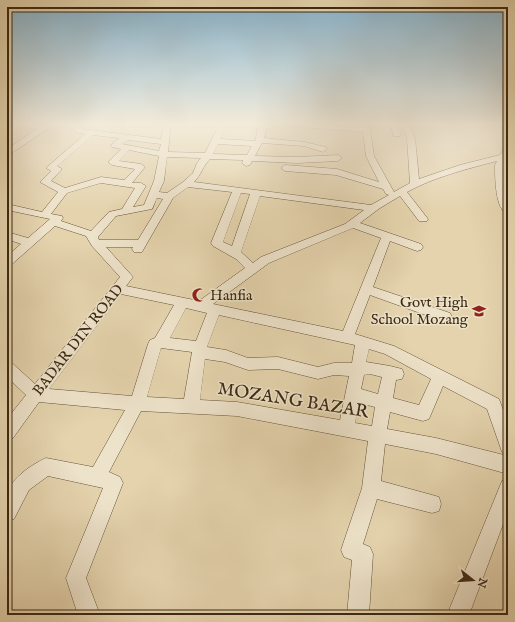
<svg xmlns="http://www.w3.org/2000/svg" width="515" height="622" viewBox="0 0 515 622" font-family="'IM FELL English',serif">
<rect width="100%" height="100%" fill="#e4d3ad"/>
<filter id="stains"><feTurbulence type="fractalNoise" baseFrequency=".005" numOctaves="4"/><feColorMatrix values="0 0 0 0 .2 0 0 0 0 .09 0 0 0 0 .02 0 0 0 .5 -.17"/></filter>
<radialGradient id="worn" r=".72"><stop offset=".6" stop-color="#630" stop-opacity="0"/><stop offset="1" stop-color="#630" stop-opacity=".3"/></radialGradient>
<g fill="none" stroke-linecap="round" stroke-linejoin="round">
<defs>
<path id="minor" d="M8,123H23L43,126C54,119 73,122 83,129L161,139L164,123H171L168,152L205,153L220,123L261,124L262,123H268V125L274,127L270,129H266L264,138L304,142L326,147L327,149L323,152L304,146L262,143L255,156L297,157L338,155L342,158L338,161L297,163L252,161L250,165L246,166L242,163L243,160L210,159C202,167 202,174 194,182L371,205L389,195L386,194L383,189L336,175L285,171L281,168L285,165L337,169L379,182L366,156L363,132L277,125L274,123H296L363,127V123H369L374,156L394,192L410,183L407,138L402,123H408L415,138L419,179L460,165L500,155L505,147L508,146V157L503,165L506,194L508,199V214C495,211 495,176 495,165L497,161C467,169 434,177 407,192L428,219L427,221H419L400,196L380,208L360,223L421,244L423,247L421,250L417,251L390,241L373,287L450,313L452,317L450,321L445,322L370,295L355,334L394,346L499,399L508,423V454L502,452L487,409L443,386L429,419L423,421L390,412L387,429L436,438L508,456V474L436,454L385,444L381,481L432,495L439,497L441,504L439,511L432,513L377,499L363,544L370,547L373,554L369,615H347L352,560L344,557L341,550L362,488L368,441L237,416L141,411L109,472L120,477L123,483L86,578L100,615H78L66,578L103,488L48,476L29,490L14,519L7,521C7,513 5,501 7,493C13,477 31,465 46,458L93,467L125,410L39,402L13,438L7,440V419L26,395L7,377V361L12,363L35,384L120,277L92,246L86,236L55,226L11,265L7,266V256L21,244L7,239V232L28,238L50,219L7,210V204L42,212L58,192L40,182L51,171L46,168L85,134L78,133L72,128L54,125L7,156V149L37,129L11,125ZM226,126L258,128C256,133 257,137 255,141L220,139ZM93,135L119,138L111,145L112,147L121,149L108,162L112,165L135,169L124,180L101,177L65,188L51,181L62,169L57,166ZM128,140L161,144L159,151L122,144ZM218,144L252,146L247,155L213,154ZM129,150L159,156L154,181L144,205L133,207L146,186L141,183H132L145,167L141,164L119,161ZM167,157L201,158L197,163L193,173L183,182L167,193L159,192L164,181ZM101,183L135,188L122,209L109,212L91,231L61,221L63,218L62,216L51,214L67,193ZM188,187L232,192L211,243L213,246L236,259L245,268L199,301L126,286L133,277L106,247H133L132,249L134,252H142L173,198ZM241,193L250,194L232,246L223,242ZM260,196L364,210L345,224L261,257L253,263L241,252ZM157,198L163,199L138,240H99L98,237L116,216L152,209ZM353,228L381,238L343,331L213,304L269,263ZM121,294L174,305L155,338L150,340L148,344L132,396L49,389ZM186,308L207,313L196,341L170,338ZM219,315L355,345L352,363H334L318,367L278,357L248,358L226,350L207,347ZM161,348L192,352L184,399L147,397ZM369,349L385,354L431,379L419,405L393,398L396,380L402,379L404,374L402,369L390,366L366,362ZM205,359L225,362L248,370L278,369L318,379L334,375L349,376L340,420L237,402L200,400ZM370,374L382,377L378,394L361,389L364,375ZM359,403L375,407L372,426L355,423Z
M390,123H396L401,134L400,136H394Z
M487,123H508V127L491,125Z
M508,478V511L469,615H447L502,481Z"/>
</defs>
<!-- minor casing -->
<use href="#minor" stroke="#665439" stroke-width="1"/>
<!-- minor -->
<use href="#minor" fill="#ede2ca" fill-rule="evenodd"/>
</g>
<!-- sky -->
<linearGradient id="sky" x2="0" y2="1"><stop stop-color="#87b5d0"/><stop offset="0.59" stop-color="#f3ebda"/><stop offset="1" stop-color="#f3ebda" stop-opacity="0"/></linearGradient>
<rect width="515" height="210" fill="url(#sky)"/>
<!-- icons -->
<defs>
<symbol id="mosque-bare" viewBox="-9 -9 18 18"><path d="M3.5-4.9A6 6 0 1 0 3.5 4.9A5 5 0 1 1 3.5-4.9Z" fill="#8f2418" stroke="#ede2ca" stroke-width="2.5" paint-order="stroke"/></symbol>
<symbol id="school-bare" viewBox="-9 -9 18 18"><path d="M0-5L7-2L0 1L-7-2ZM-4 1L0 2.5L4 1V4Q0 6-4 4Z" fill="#8f2418" stroke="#ede2ca" stroke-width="2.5" paint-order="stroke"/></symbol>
</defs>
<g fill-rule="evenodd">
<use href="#mosque-bare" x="189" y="285" width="20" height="20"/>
<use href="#school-bare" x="469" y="301" width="20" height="20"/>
</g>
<g text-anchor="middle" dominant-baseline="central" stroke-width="3" stroke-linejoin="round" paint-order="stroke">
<!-- poi labels -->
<g font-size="15" fill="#3c2912" stroke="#ede2ca" text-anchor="start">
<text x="210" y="295">Hanfia</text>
<text x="468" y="302" text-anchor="end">Govt High<tspan x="468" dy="17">School Mozang</tspan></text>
</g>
<!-- street labels -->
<g font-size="15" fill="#3c2912" stroke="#ede2ca">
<text transform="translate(78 340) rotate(-52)">BADAR DIN ROAD</text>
</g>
<!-- near-street labels -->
<g font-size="18" fill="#3c2912" stroke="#ede2ca">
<text transform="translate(293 401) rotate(9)">MOZANG BAZAR</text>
</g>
</g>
<!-- margin -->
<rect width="515" height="622" fill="none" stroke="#e4d3ad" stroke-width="24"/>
<rect x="8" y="8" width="499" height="606" fill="none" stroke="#3c2912" stroke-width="2"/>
<rect x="12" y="12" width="491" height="598" fill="none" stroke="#3c2912"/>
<!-- north arrow -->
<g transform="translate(473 580) rotate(107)" stroke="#ede2ca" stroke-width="3" paint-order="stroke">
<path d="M0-3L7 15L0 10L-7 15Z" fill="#3c2912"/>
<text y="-6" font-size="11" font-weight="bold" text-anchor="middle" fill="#3c2912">N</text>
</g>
<rect width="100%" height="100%" filter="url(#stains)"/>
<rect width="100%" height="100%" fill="url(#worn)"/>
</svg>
